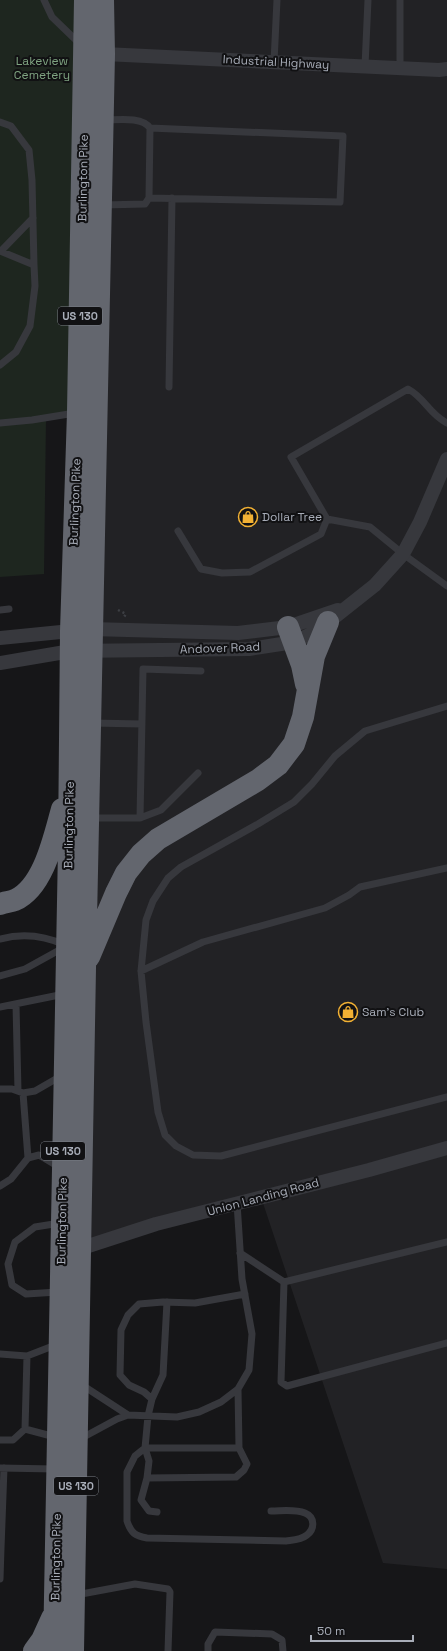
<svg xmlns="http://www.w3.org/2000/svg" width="447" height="1651" viewBox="0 0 447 1651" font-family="'Space Grotesk',sans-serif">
<rect width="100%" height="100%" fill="#161618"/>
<!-- built -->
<path fill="#222225" d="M103,0H447V1569L383,1563L261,1197L79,1249Z"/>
<!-- green -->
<path fill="#1e261f" d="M0,0H85L78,412L46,419L44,574L0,577Z"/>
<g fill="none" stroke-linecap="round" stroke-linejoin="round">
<!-- path -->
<path stroke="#3d3f44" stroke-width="2.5" stroke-dasharray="2 3" stroke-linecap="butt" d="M118,610L126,614L124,617"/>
<!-- lane -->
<path stroke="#37383d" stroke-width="7" d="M44,0L52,17L80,44
M274,62L277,0
M365,66L368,0
M400,68V0
M0,122L11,126L29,150L32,180L34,265
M149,198L340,202L343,136L150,128
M103,205L145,204L149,198L150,128C142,116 117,120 104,120
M0,251L34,265L35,286L30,326L16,352L0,365
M1,251L33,218
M169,387L172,198
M0,423L32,420L75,413
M327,519L370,527L403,554L447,586
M178,531L201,569L222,573L250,572L321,534L327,519L291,457L408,389C425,398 429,414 447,423
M0,610L9,609
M447,706L365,731L335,756L312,784L294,802L258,824L181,867L168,878L153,901L146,920L141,971L146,1022L158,1112L165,1135L176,1146L193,1155L221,1156L447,1097
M92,723L142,724
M198,773L161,810L140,818L143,669L201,671
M90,818H140
M0,939C23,933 43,935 65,945
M141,971L203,942L325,908L349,895L360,887L447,868
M0,976L25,969L63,948
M16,1004L18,1091
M0,1007L64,994
M0,1089H12L23,1093L35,1091L61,1076
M23,1093L28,1158
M0,1186L11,1179L28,1158L39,1155L59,1167
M240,1253L284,1282L281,1382L287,1386L447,1343
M284,1282L447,1242
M58,1292L26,1294L12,1285L8,1264L15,1242L35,1227L60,1223
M0,1354L27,1356
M238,1389L239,1448L247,1464L244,1470L236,1477L147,1478L149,1461L145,1448L148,1416L152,1399L144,1392L129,1385L120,1375L121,1330L128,1315L139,1304L163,1302L195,1303L245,1294
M152,1399L163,1375L167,1302
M128,1415L177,1417L199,1412L221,1402L238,1389L249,1370L252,1334L242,1279L237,1203
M55,1437L25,1429L27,1356L58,1344
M80,1439L117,1419L128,1415L82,1385
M0,1440H13L25,1429
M239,1448H145L135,1456L127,1472V1521C131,1533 135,1536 147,1538L286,1541C293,1540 301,1540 307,1535C315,1529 315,1517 305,1513C295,1509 282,1511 271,1511
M0,1468L55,1469
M147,1478L141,1500L149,1511L157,1512
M0,1550L1,1548L4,1468
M0,1579L1,1548
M76,1595L135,1584L168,1589L170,1592L168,1651
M208,1651V1644L215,1632L272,1634L282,1640L283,1651"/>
<!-- street -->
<path stroke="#37383d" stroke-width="14" d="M104,54L439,70L447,69
M0,638L91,629L238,633L288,627L338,610
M0,663L71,651L249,649L294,642L317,631L375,585L403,554L420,522L447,459
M79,1249L156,1224L369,1170L447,1148"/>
<!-- highway -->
<path stroke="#63666e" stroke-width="22" d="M288,627L302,665L306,684
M0,904C5,902 10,902 15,900C44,887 54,837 62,809
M89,957L116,893L126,873L141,854L158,839L258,780L278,765L294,744L303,717L314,656L328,622
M34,1651L42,1640L52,1618
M54,1651L69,848L71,631L78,412L85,0
M73,1651L85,968L104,54L103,0"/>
</g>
<!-- icons -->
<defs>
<symbol id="shop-ring" viewBox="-11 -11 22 22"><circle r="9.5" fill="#111113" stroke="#f2b134" stroke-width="1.5"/><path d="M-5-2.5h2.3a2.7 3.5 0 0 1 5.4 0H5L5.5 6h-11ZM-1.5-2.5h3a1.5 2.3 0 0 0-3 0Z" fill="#f2b134"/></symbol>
</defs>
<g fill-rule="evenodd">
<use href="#shop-ring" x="237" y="506" width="22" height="22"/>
<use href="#shop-ring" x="337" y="1001" width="22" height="22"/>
</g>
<g text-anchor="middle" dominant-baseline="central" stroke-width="4" stroke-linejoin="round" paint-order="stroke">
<!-- shield labels -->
<g fill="#111113" stroke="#7b7e86" stroke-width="1">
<rect x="58" y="307" width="44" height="18" rx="3"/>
<rect x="41" y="1142" width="44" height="18" rx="3"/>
<rect x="54" y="1477" width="44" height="18" rx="3"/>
</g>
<g font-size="11" font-weight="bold" fill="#a8adb8">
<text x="80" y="316">US 130</text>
<text x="63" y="1151">US 130</text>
<text x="76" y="1486">US 130</text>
</g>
<!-- park labels -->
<g font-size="12" fill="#7fa381" stroke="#111113">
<text x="42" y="61">Lakeview<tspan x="42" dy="14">Cemetery</tspan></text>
</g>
<!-- street labels -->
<g font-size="12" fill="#a8adb8" stroke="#111113">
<text transform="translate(276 62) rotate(3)">Industrial Highway</text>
<text transform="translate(83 178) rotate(-89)">Burlington Pike</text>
<text transform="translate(75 502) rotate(-88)">Burlington Pike</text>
<text transform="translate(220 648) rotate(-2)">Andover Road</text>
<text transform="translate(69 825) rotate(-89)">Burlington Pike</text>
<text transform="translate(263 1197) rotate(-15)">Union Landing Road</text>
<text transform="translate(62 1221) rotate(-89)">Burlington Pike</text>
<text transform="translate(56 1557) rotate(-89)">Burlington Pike</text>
</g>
<!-- poi labels -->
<g font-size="12" fill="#a8adb8" stroke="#111113" text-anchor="start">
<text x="262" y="517">Dollar Tree</text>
<text x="362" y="1012">Sam's Club</text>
</g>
</g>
<!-- scale -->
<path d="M311 1635v6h102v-6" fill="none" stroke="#a8adb8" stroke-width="2"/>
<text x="317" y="1635" font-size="12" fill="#a8adb8" stroke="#111113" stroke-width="3" paint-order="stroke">50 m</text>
</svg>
